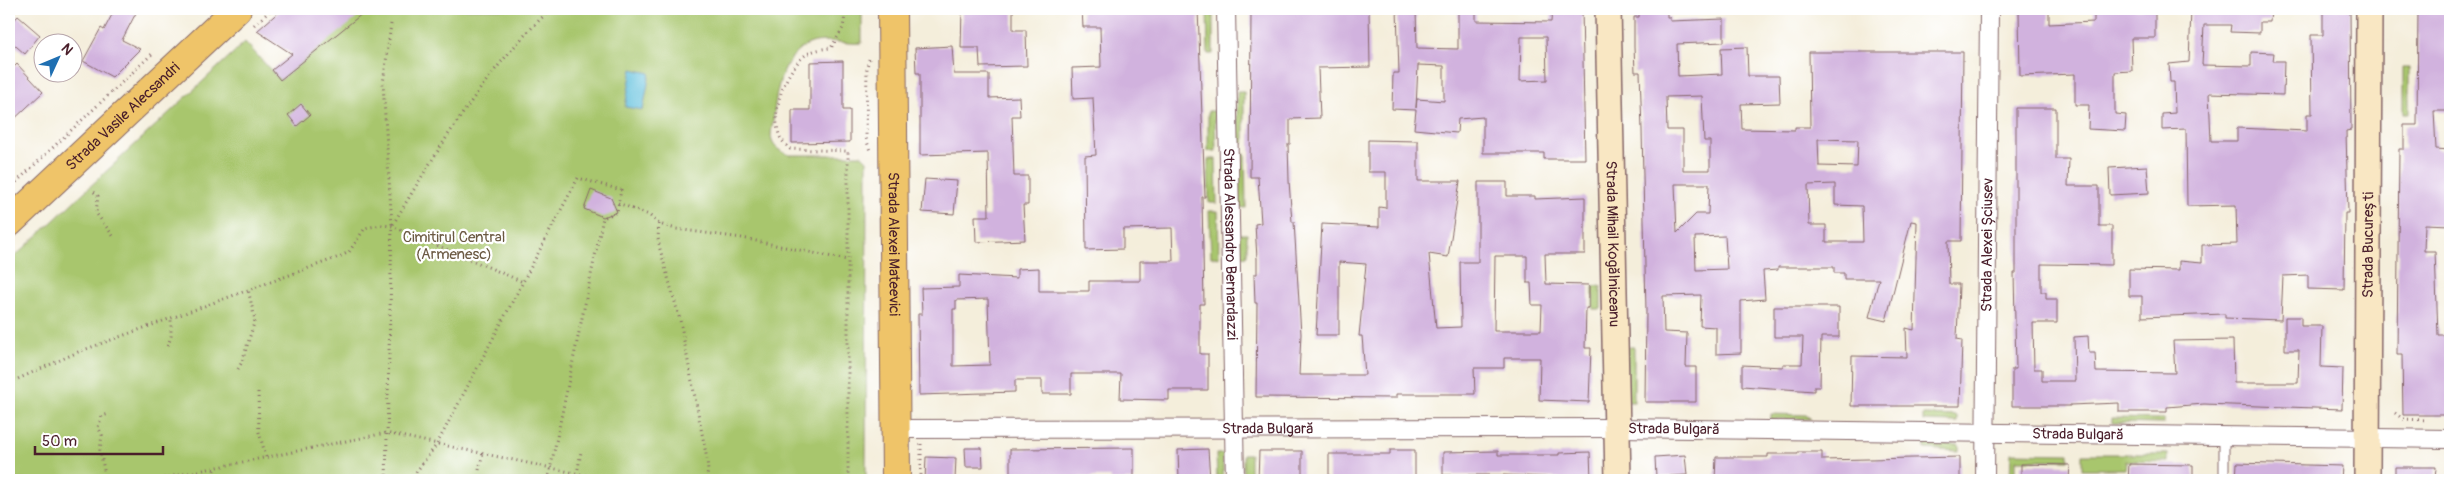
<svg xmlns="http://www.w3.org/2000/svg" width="2459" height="489" viewBox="0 0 2459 489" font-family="Pangolin,sans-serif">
<rect width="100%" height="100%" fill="#fff"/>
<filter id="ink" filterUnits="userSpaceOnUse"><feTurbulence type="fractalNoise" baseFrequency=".02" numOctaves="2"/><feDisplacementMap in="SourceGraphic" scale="10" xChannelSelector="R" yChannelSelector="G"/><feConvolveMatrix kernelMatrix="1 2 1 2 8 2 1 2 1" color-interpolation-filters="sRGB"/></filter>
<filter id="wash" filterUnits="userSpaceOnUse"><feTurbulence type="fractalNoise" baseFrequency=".0096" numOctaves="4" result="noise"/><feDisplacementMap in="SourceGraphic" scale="20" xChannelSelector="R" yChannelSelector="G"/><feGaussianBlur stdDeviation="1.12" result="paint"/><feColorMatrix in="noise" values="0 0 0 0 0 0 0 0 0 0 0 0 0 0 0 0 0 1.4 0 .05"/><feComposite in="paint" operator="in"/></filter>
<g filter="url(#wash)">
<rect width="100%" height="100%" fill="#f4eedb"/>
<!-- green -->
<path fill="#a8c66d" stroke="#79724c" d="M365,9H862V43C844,45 821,36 805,46C779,62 776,95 773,122C772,128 770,135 772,141C775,149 782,152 790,155H862L867,160L866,480H9V262L245,42L280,80Z
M1207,9H1213V54H1208Z
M2403,68H2409V113H2403Z
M1237,92H1244V143H1237Z
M1208,111H1215L1216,151H1208Z
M1237,154H1245L1246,208L1238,207Z
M1208,159H1216L1217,203H1209Z
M1209,211H1218L1219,257H1211Z
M1239,234H1247V256L1239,257Z
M1593,286H1601V309H1593Z
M1625,347H1634V402H1626Z
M1771,414L1806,415L1811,419H1771Z
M1923,415L1957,416V422L1923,421Z
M2112,418L2164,419V424L2112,423Z
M1925,443L1959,445V451L1925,449Z
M2011,453L2069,454V460H2016V480H2010Z
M1216,454H1223V480H1217Z
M1243,454H1250V480H1243Z
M2082,454H2168V462L2126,461L2125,469H2082Z"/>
<!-- water -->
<path fill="#5ebfdd" stroke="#546f84" d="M632,69L650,73L643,110L625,107Z"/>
<g id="blocks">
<!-- building -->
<path fill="#d1b2de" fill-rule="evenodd" d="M115,9H138L122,40L140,49L112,77L83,61L101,28L104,30Z
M282,9H368L280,80L272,70L292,54L257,31Z
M962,9H1013V30H1026L1027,66L980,67L979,48H961Z
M1082,9H1198L1205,197H1202L1204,304H1200V354H1208V390H1169V400L1120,399L1121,374H1071V394H1042V380H1015V392L919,395L918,314H922L921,288L959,287V275L1017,278V269L1039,268V291H1089V281H1140V261H1173L1172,228L1123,229V249L1086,250L1085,156L1096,155L1093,98L1073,99L1072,68L1101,67L1100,27H1083ZM988,299L990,365L953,366V309H956V300Z
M1251,9H1369L1370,67L1318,68L1320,118L1290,119V144H1288L1289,181L1292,222H1294L1301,334L1299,375H1365L1362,336H1359L1366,264L1339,262V335H1316L1322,224L1379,227V207L1386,208V172H1368V140L1418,141V181H1460L1448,257L1429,254L1436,328L1461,327L1460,262H1478V182H1507V196H1535V199L1585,197V254H1545L1546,284L1589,285V308H1586L1585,348H1591L1589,402L1539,400L1540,358H1504V368H1474L1475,394H1396V398L1256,397L1257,303H1255L1254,274H1257V259L1255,224L1261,223L1258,177H1250ZM1495,256H1527V283H1531L1532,305H1542L1541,331H1494Z
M1397,9H1416L1417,48L1458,49V9H1476V21L1551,22L1552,9H1582L1585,159H1544V153H1483V117L1458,119L1457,133L1414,129L1416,110L1392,109L1393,73H1399ZM1521,37H1546L1547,80L1520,81ZM1418,65L1444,66V101L1417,99L1416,108Z
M1639,9H1667V17H1670V21L1724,19V42L1677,44L1678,76L1722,74L1721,48L1747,47L1748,76H1779L1780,103L1741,104L1742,129L1795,130V127H1810L1809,52H1963L1961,241H1948L1949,284H1959L1957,339L1962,340L1960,406H1851L1852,356L1907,357L1906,328L1914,330L1917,222L1911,221L1886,321L1869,317L1879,279H1844V273H1834V267H1778V270L1763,271L1765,299L1741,301V353L1716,354V327L1700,326L1701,295L1663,296L1664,332L1687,333L1686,367H1696V402H1645L1646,311L1642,130L1640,72H1635L1634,47V17H1639ZM1702,96L1704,141H1710V170H1683V130H1667L1666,97ZM1818,139L1858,140L1857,167L1819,166ZM1675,184H1709L1708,214H1696L1677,233ZM1835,184V205L1862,206L1863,242H1826V225H1809L1808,185ZM1725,236L1727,269L1696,270L1695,237Z
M2019,9H2049V24L2094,22V9H2155V38H2131L2132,71L2115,72V114L2126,115L2125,131L2088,129L2089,105H2075V74L2020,76Z
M2191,9H2271L2270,22H2260V33L2230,32L2231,25H2204L2202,65L2251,66V52L2274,53L2273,61H2284L2283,95L2209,93L2211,141H2237V128L2307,131V114H2312L2311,35H2323V9H2350L2351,130L2346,131L2348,213H2345L2344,290L2308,289V275L2283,276L2281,320L2225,318V314L2142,317V296H2129V269L2179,270V261L2202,263V245L2237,244L2236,205L2187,206L2186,129L2162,130V114L2175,113L2174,82H2170L2169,64L2189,62Z
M2418,9H2450V111H2434L2436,149L2450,150V225L2425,224L2424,251H2435L2438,335H2450V415H2403L2402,355H2397L2399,149H2404V125H2417Z
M18,16L40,35L25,54L9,40V26Z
M952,46L954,74H989V98L1019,97L1020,116H1012L1014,176H1028V205H1023L1025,240L976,242L975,216H989L988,153L920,155V73H916L915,48Z
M843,61V110H850V142L792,143V110H810V62Z
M17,64L43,92L9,124V72Z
M301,104L310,115L297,126L288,115Z
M2016,108H2056V159H2069L2068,186H2099V226H2112V265L2041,264V292H2046V299H2057V323H2033L2034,369H2042V381H2075L2074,337L2088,336L2089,353H2095L2096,372L2175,373L2173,341L2233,340L2234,383H2298L2299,350H2285V317H2301V326H2322L2321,367L2343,368L2342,409L2204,404L2167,407V412H2119V403L2070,405V406H2012V369H2016L2014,273H2016Z
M2147,166L2149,193L2110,195L2109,168Z
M925,179L957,181L954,214L922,212Z
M591,190L611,198L617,212L603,217L584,209Z
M1774,307H1839V337H1821L1820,387H1814V391L1742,386V365L1783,367V364H1802L1803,337H1774Z
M965,448H982L983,467H966Z
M1134,448V480H1110V477H1041V480H1010V449Z
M1208,449L1210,480H1179L1178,450Z
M1390,450H1415V480H1329V454H1390Z
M1259,451H1302V480H1258Z
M1498,451V455H1559V453L1590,452L1591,480H1560V478L1504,475H1443V452Z
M1798,452H1822V460L1960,457V480H1847V478L1715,480L1716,457H1768V454H1798Z
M1685,455L1687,475L1656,477L1655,457Z
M926,457L956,458L955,480H925Z
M2237,463L2342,466L2341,480H2236Z
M2021,464L2070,465L2069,480H2021Z
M2129,464L2193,465V480H2128Z
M2395,467H2436L2435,480H2395Z"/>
</g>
</g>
<g filter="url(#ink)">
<use href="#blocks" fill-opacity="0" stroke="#866769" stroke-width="1"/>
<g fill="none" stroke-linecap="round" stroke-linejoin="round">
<defs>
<path id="lane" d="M2224,480V438"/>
<g id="street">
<path id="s1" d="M1226,9L1235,480"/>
<path id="s2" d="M896,429L1618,428L2450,439"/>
<path id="s3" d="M1985,480L1989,9"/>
</g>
<g id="secondary">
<path id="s4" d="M1608,9L1618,480"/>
<path id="s5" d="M2367,480L2369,9"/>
</g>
<g id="primary">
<path id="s6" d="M892,9L896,480"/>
<path id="s7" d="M9,223L237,9"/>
</g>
</defs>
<!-- lane casing -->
<use href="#lane" stroke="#866769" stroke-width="11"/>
<!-- street casing -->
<use href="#street" stroke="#866769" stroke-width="20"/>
<!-- secondary casing -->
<use href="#secondary" stroke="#866769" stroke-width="28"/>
<!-- primary casing -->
<use href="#primary" stroke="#866769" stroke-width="30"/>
<!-- path -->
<path stroke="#866769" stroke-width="3" stroke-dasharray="1 4" stroke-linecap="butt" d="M846,9L843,28L831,48C821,49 810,50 802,58C784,75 770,112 780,137C782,141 787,146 790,149L848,151V480
M391,24L383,84L392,226C438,149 485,70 551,9
M254,25L272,9
M869,59L867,67L866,138L870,151
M9,189L152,54
M94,192L98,196L96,213L114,237
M618,203L649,215L659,224L676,229L742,238L847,260
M659,224L658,238L660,249L680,320L707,459L708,471L706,480
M168,346L171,336V318
M238,369L242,362L255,320L248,289
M9,383L78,352L339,257L349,252L365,228L381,225L392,226L523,282
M258,392L259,432L266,457
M2395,413L2403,419L2427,420
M479,470L483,453
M577,474L581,452
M106,480L100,450L102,435L98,427L102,416L109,414
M154,480L386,433L608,480
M210,480L215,468
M386,480L392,226
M410,480L437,444L578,178L621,190L617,212L603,218L548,480
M921,480V444"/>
<!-- lane -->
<use href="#lane" stroke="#fff" stroke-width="9"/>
<!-- street -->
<use href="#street" stroke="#fff" stroke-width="18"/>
<!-- secondary -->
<use href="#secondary" stroke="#f9e7c3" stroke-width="25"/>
<!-- primary -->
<use href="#primary" stroke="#efc469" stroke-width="28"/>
</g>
</g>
<g text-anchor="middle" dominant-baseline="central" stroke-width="4.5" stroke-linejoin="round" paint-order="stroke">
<!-- street labels -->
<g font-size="15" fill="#4a1f2b" stroke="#fff">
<text stroke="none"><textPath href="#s7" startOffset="156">Strada Vasile Alecsandri</textPath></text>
<text stroke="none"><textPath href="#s6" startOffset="235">Strada Alexei Mateevici</textPath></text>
<text stroke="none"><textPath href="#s1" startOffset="235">Strada Alessandro Bernardazzi</textPath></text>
<text stroke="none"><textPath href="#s4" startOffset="235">Strada Mihail Kogălniceanu</textPath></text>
<text stroke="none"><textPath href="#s3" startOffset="235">Strada Alexei Șciusev</textPath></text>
<text stroke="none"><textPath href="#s5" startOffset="235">Strada București</textPath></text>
<text stroke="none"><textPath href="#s2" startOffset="372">Strada Bulgară</textPath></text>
<text stroke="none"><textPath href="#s2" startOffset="778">Strada Bulgară</textPath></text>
<text stroke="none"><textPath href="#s2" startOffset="1182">Strada Bulgară</textPath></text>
</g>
<!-- park labels -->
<g font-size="15" fill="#6b5942" stroke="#fff">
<text x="454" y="237">Cimitirul Central<tspan x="454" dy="17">(Armenesc)</tspan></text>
</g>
</g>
<!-- margin -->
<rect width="2459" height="489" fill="none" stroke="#fff" stroke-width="30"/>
<!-- north arrow -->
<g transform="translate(58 58) rotate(46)"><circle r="24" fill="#ffffff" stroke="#b7a5aa"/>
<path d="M0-4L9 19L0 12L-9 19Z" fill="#1f6fb2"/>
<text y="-8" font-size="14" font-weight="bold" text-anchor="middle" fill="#4a1f2b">N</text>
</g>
<!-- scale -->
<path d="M35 446v8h128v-8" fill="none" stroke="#4a1f2b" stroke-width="2.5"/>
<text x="42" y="446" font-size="15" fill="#4a1f2b" stroke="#ffffff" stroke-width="4" paint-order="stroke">50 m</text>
</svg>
